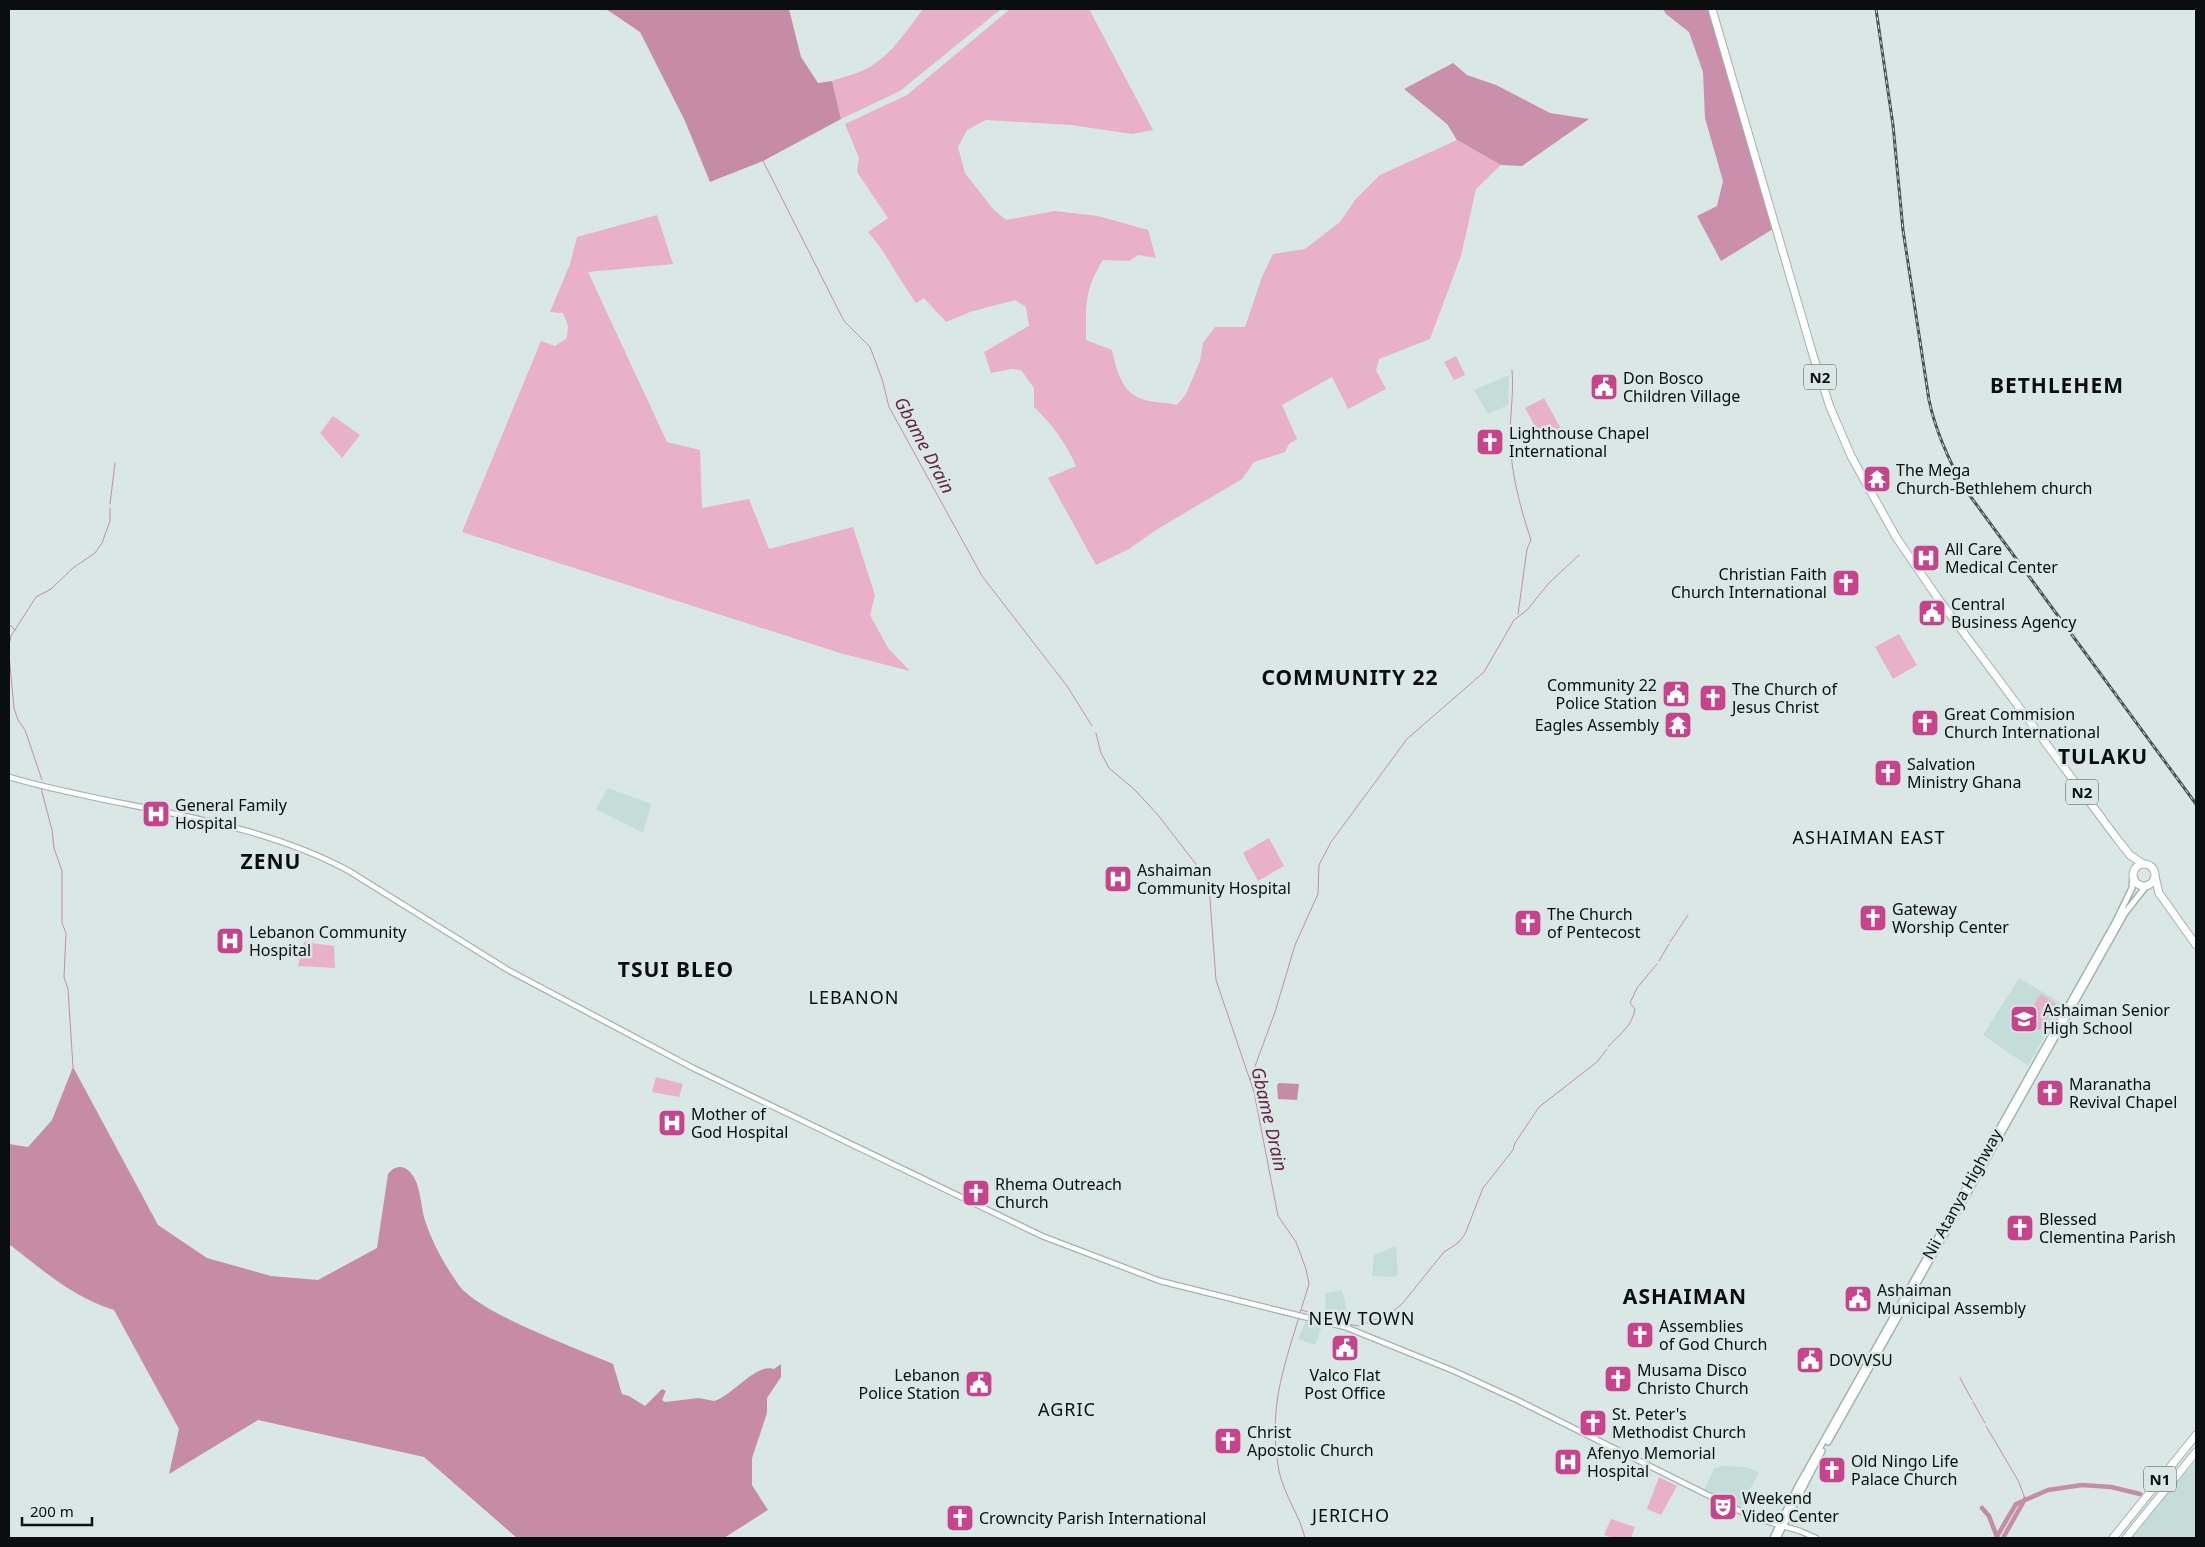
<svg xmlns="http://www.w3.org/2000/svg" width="2205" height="1547" viewBox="0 0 2205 1547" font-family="'Noto Sans',sans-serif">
<rect width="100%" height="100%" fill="#d9e8e5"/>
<!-- built -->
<path fill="#c5ddd8" d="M1509,375L1508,405L1488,414L1474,390Z
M608,788L651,804L643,833L596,809Z
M2019,978L2063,1004L2028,1066L1983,1035Z
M1396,1246L1398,1274L1395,1277L1372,1276L1374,1255Z
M1342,1290L1347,1311L1345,1323L1323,1315L1326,1306L1325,1293Z
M1307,1318L1323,1323L1315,1345L1298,1339Z
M2196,1461V1538H2132L2172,1488Z
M1724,1466L1746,1467L1759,1472L1740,1509L1704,1491L1714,1468Z"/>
<!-- green -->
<path fill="#e8b0c9" d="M923,9H1001L900,91L841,119L832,81C843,77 856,74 866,69C891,56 907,30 923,9Z
M1010,9H1089L1153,130L1132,134L1071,125L986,120L967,130L958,147L965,173L993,209L1006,220L1055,211L1098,216L1148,230L1156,258L1138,255L1129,261L1103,260C1084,290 1086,306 1086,340L1112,350C1116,368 1121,392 1142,399C1152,403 1166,402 1177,405L1186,394L1200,361L1203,343L1215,327H1245L1262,277L1273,254L1305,249L1340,222L1355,200L1380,175L1457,140L1501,165L1476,189L1461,256L1430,339L1379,359L1376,370L1386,389L1348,409L1332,377L1282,405L1297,439L1289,444L1285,452L1254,462L1242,479L1156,530L1129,549L1096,565L1048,478L1076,466C1066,443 1052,424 1034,407V388L1021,370L1011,369L991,373L984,352L1029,326L1026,307L1015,300L970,312L946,322L924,298L916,303C899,280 887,253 868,232L888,218L857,172L859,158L845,124L907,95Z
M657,215L673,264L588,272L667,442L700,450L702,508L749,499L769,549L853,527L875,595L870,615L888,648L910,671L840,653L462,532L541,341L555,346L567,338L568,326L563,313L550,312L570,264L577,237Z
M1456,356L1465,375L1454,380L1444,362Z
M1544,398L1561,429L1542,439L1525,408Z
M333,416L360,435L342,458L320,433Z
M1899,634L1917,665L1893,679L1875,647Z
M1269,838L1284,866L1258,881L1243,853Z
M304,942L334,946L335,968L298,966Z
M2041,994L2056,1004L2040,1030L2024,1020Z
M656,1077L683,1084L679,1097L652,1092Z
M1659,1477L1677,1486L1661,1515L1647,1509Z
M1611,1519L1635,1527L1631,1538H1614L1604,1535Z"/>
<!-- forest -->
<path fill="#ca8faa" d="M1663,9H1710L1773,229L1721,261L1697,216L1717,206L1723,181L1705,118L1703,72L1689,32L1666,14Z
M1453,63L1467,75L1496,85L1550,113L1589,119L1522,166L1501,165L1457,140L1447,124L1404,89Z"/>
<!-- water -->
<path fill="#c68ca6" d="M606,9H789L801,57L818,83L832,81L841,119L763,161L710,182L685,121L640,32Z
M73,1067L158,1225L207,1258L271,1276L318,1280L377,1248L388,1174C394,1166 403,1164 410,1172C422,1185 420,1208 426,1223C433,1245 445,1265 458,1284C476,1312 578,1349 613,1364L622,1394L629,1396L645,1406L662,1389L666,1391L662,1400L665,1402L699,1398L714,1401C734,1395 755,1363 774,1369L781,1364V1377L767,1398V1413L752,1458V1485L768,1510L724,1538H517L424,1457L258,1420L169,1474L179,1429L114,1310C74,1298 41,1269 9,1244V1144L28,1147L52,1120Z
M1279,1083L1299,1084L1297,1100L1278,1099L1277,1085Z"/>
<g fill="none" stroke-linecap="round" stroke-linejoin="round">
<!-- stream -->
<path stroke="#c68ca6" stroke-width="1" d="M763,161L844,321L870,347L882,379L889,407L982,576L1067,686L1092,726
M1512,370C1514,393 1510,415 1510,438C1511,473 1520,507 1531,540L1527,549L1518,614
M110,504L115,463
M9,624L15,630
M9,646L11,636L36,597L51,589L73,568L95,553L102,543L110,521V508
M9,655L14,708L18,720L25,730L42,780
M1096,733L1101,753L1109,768L1135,790L1158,815L1202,872L1209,886L1216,980L1254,1092L1278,1216L1296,1242L1306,1269L1309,1284L1300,1313
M41,788L52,830L54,848L62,871V923L66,933L64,977L68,989L73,1067
M1670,942L1688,915
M1659,961L1669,944
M1608,1047C1619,1034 1632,1027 1635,1009L1630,1003L1637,988L1657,964
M1250,1080L1275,1012L1295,945L1318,894L1319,865L1331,842L1407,739L1484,672L1514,620L1527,610L1549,583L1579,555
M1302,1310L1340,1323L1359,1326L1389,1314L1402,1304L1444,1252L1458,1243L1465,1234L1483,1188L1513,1150L1515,1143L1539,1107L1597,1062L1607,1049
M1299,1317C1282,1372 1268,1412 1279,1471C1284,1495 1300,1516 1305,1538
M1960,1378L1972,1400
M1973,1402L1985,1423
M1986,1426L2019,1482L2025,1499"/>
<!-- river -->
<path stroke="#c68ca6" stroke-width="4.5" d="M1982,1508L1989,1516L1997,1537
M1996,1538L2016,1504L2048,1490L2082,1485L2111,1487L2140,1494
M2003,1538L2025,1499"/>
<defs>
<path id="secondary" d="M9,777C120,810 246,815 349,871L508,970L693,1068L1042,1236L1160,1281L1345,1327L1454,1371L1517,1400L1752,1517L1800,1531L1816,1538"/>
<path id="primary" d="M1828,1442L2125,913L2147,885
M1773,1538L1797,1488L2115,923L2132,888L2133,876
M1777,1538L1822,1451"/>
<path id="highway" d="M1712,9L1813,355L1830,407L1851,456L1896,537L1937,597L2118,840L2130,855L2143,864
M2133 875a11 11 0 1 1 22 0a11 11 0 1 1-22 0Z
M2155,876L2159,893L2196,945
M2113,1538L2196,1435
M2126,1538L2196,1452"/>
</defs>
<!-- secondary casing -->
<use href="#secondary" stroke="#a3b2af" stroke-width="7"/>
<!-- primary casing -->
<use href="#primary" stroke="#a3b2af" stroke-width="8"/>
<!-- highway casing -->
<use href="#highway" stroke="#a3b2af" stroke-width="9"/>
<!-- secondary -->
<use href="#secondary" stroke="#fff" stroke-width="4.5"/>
<!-- primary -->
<use href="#primary" stroke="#fff" stroke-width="5"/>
<!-- highway -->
<use href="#highway" stroke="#fff" stroke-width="7"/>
<defs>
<path id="rail" d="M1876,9L1893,125L1903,230L1929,400C1936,433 1949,461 1965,489L2196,804"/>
</defs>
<!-- rail casing -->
<use href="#rail" stroke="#4b5251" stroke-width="3"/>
<!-- rail -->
<use href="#rail" stroke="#d9e8e5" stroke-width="1" stroke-dasharray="4" stroke-linecap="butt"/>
</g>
<!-- icons -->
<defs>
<symbol id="civic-square" viewBox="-11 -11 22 22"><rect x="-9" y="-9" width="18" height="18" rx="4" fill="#c6448b" stroke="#d9e8e5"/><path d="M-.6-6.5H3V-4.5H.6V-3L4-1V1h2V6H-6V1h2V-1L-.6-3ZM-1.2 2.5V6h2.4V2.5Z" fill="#fff"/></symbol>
<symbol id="church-square" viewBox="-11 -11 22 22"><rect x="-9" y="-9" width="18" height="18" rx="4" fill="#c6448b" stroke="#d9e8e5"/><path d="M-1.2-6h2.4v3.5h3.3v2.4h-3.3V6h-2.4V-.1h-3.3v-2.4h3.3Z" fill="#fff"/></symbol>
<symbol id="temple-square" viewBox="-11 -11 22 22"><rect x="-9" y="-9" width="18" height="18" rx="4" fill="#c6448b" stroke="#d9e8e5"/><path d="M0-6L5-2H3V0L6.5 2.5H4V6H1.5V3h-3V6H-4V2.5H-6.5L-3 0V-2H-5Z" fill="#fff"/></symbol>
<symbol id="hospital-square" viewBox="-11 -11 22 22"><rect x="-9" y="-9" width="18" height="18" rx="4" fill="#c6448b" stroke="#d9e8e5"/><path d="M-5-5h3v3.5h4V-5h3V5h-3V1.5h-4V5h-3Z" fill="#fff"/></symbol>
<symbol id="school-square" viewBox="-11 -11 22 22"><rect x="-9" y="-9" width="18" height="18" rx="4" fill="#c6448b" stroke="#d9e8e5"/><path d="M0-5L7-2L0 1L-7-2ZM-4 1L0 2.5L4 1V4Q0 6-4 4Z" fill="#fff"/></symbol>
<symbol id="theatre-square" viewBox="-11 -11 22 22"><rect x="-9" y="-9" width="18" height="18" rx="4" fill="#c6448b" stroke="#d9e8e5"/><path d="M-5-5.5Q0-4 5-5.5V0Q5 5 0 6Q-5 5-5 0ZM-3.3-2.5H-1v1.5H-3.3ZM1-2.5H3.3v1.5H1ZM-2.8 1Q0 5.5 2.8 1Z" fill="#fff"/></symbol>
</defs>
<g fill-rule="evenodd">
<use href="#civic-square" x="1588" y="371" width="32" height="32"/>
<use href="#church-square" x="1474" y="426" width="32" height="32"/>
<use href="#temple-square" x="1861" y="463" width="32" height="32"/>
<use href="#hospital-square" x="1910" y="542" width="32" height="32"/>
<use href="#church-square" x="1830" y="567" width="32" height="32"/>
<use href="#civic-square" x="1916" y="597" width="32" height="32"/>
<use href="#civic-square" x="1660" y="678" width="32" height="32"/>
<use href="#church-square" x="1697" y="682" width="32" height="32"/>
<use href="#church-square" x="1909" y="707" width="32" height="32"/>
<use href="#temple-square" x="1662" y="709" width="32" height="32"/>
<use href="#church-square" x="1872" y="757" width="32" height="32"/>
<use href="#hospital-square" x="140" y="798" width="32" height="32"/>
<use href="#hospital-square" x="1102" y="863" width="32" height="32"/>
<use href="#church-square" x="1857" y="902" width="32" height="32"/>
<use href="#church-square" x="1512" y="907" width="32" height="32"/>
<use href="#hospital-square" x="214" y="925" width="32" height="32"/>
<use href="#school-square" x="2008" y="1003" width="32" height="32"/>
<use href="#church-square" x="2034" y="1077" width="32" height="32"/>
<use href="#hospital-square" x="656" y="1107" width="32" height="32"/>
<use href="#church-square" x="960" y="1177" width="32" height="32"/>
<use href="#church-square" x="2004" y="1212" width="32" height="32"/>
<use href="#civic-square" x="1842" y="1283" width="32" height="32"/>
<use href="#church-square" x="1624" y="1319" width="32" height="32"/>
<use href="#civic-square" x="1329" y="1332" width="32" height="32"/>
<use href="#civic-square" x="1794" y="1344" width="32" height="32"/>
<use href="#church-square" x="1602" y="1363" width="32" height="32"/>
<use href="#civic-square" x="963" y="1368" width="32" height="32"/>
<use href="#church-square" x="1577" y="1407" width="32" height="32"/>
<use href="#church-square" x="1212" y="1425" width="32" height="32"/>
<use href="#hospital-square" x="1552" y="1446" width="32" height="32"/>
<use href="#church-square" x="1816" y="1454" width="32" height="32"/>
<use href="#theatre-square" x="1707" y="1491" width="32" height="32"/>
<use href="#church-square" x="944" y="1502" width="32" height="32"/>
</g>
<g text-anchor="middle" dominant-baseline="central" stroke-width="5" stroke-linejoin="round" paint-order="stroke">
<!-- shield labels -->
<g fill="#d9e8e5" stroke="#484f4e" stroke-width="1">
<rect x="1804" y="364.5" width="32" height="25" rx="4"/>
<rect x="2066" y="779.5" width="32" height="25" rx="4"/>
<rect x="2144" y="1466.5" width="32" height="25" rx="4"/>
</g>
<g font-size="15" font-weight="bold" fill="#0a0e0e">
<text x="1820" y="377">N2</text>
<text x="2082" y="792">N2</text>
<text x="2160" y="1479">N1</text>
</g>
<!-- poi labels -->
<g font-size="16" fill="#0a0e0e" stroke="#d9e8e5" text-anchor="start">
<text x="1623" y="378">Don Bosco<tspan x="1623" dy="18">Children Village</tspan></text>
<text x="1509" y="433">Lighthouse Chapel<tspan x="1509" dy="18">International</tspan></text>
<text x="1896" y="470">The Mega<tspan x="1896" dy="18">Church-Bethlehem church</tspan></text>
<text x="1945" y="549">All Care<tspan x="1945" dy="18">Medical Center</tspan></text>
<text x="1827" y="574" text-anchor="end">Christian Faith<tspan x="1827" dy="18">Church International</tspan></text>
<text x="1951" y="604">Central<tspan x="1951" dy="18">Business Agency</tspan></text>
<text x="1657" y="685" text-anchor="end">Community 22<tspan x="1657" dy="18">Police Station</tspan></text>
<text x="1732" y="689">The Church of<tspan x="1732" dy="18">Jesus Christ</tspan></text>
<text x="1944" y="714">Great Commision<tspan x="1944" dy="18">Church International</tspan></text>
<text x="1659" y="725" text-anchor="end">Eagles Assembly</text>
<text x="1907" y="764">Salvation<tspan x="1907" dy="18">Ministry Ghana</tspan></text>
<text x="175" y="805">General Family<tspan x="175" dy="18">Hospital</tspan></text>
<text x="1137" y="870">Ashaiman<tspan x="1137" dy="18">Community Hospital</tspan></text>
<text x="1892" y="909">Gateway<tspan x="1892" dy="18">Worship Center</tspan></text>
<text x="1547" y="914">The Church<tspan x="1547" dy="18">of Pentecost</tspan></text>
<text x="249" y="932">Lebanon Community<tspan x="249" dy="18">Hospital</tspan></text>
<text x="2043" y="1010">Ashaiman Senior<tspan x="2043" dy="18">High School</tspan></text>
<text x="2069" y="1084">Maranatha<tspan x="2069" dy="18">Revival Chapel</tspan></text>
<text x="691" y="1114">Mother of<tspan x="691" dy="18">God Hospital</tspan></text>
<text x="995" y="1184">Rhema Outreach<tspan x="995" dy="18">Church</tspan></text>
<text x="2039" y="1219">Blessed<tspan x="2039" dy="18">Clementina Parish</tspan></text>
<text x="1877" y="1290">Ashaiman<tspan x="1877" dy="18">Municipal Assembly</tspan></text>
<text x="1659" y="1326">Assemblies<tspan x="1659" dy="18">of God Church</tspan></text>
<text x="1829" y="1360">DOVVSU</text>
<text x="1637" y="1370">Musama Disco<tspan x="1637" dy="18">Christo Church</tspan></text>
<text x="960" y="1375" text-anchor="end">Lebanon<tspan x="960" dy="18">Police Station</tspan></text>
<text x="1345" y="1375" text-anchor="middle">Valco Flat<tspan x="1345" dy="18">Post Office</tspan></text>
<text x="1612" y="1414">St. Peter's<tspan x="1612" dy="18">Methodist Church</tspan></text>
<text x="1247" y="1432">Christ<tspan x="1247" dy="18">Apostolic Church</tspan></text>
<text x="1587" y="1453">Afenyo Memorial<tspan x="1587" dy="18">Hospital</tspan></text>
<text x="1851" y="1461">Old Ningo Life<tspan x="1851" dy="18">Palace Church</tspan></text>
<text x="1742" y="1498">Weekend<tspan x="1742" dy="18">Video Center</tspan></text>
<text x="979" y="1518">Crowncity Parish International</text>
</g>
<!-- street labels -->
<g font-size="16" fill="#0a0e0e" stroke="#d9e8e5">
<text transform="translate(1962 1194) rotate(-61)">Nii Atanya Highway</text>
</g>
<!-- water labels -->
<g font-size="18" font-style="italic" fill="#662046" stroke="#d9e8e5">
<text transform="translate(925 445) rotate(62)">Gbame Drain</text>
<text transform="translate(1270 1119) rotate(77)">Gbame Drain</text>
</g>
<!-- neighbourhood labels -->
<g font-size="18" letter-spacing="1" fill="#0a0e0e" stroke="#d9e8e5">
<text x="1869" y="837">ASHAIMAN EAST</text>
<text x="854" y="997">LEBANON</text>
<text x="1362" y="1318">NEW TOWN</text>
<text x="1067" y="1409">AGRIC</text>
<text x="1351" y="1515">JERICHO</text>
</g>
<!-- district labels -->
<g font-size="21" font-weight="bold" letter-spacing="1" fill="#0a0e0e" stroke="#d9e8e5">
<text x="2057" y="385">BETHLEHEM</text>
<text x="1350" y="677">COMMUNITY 22</text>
<text x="2103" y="756">TULAKU</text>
<text x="271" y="861">ZENU</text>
<text x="676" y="969">TSUI BLEO</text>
<text x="1685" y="1296">ASHAIMAN</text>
</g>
</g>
<!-- border -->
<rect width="2205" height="1547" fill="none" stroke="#0a0e0e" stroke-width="20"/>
<!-- scale -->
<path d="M22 1517v8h70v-8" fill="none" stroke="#0a0e0e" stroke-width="2.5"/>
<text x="30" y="1517" font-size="15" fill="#0a0e0e" stroke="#d9e8e5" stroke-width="4" paint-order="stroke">200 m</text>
</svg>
